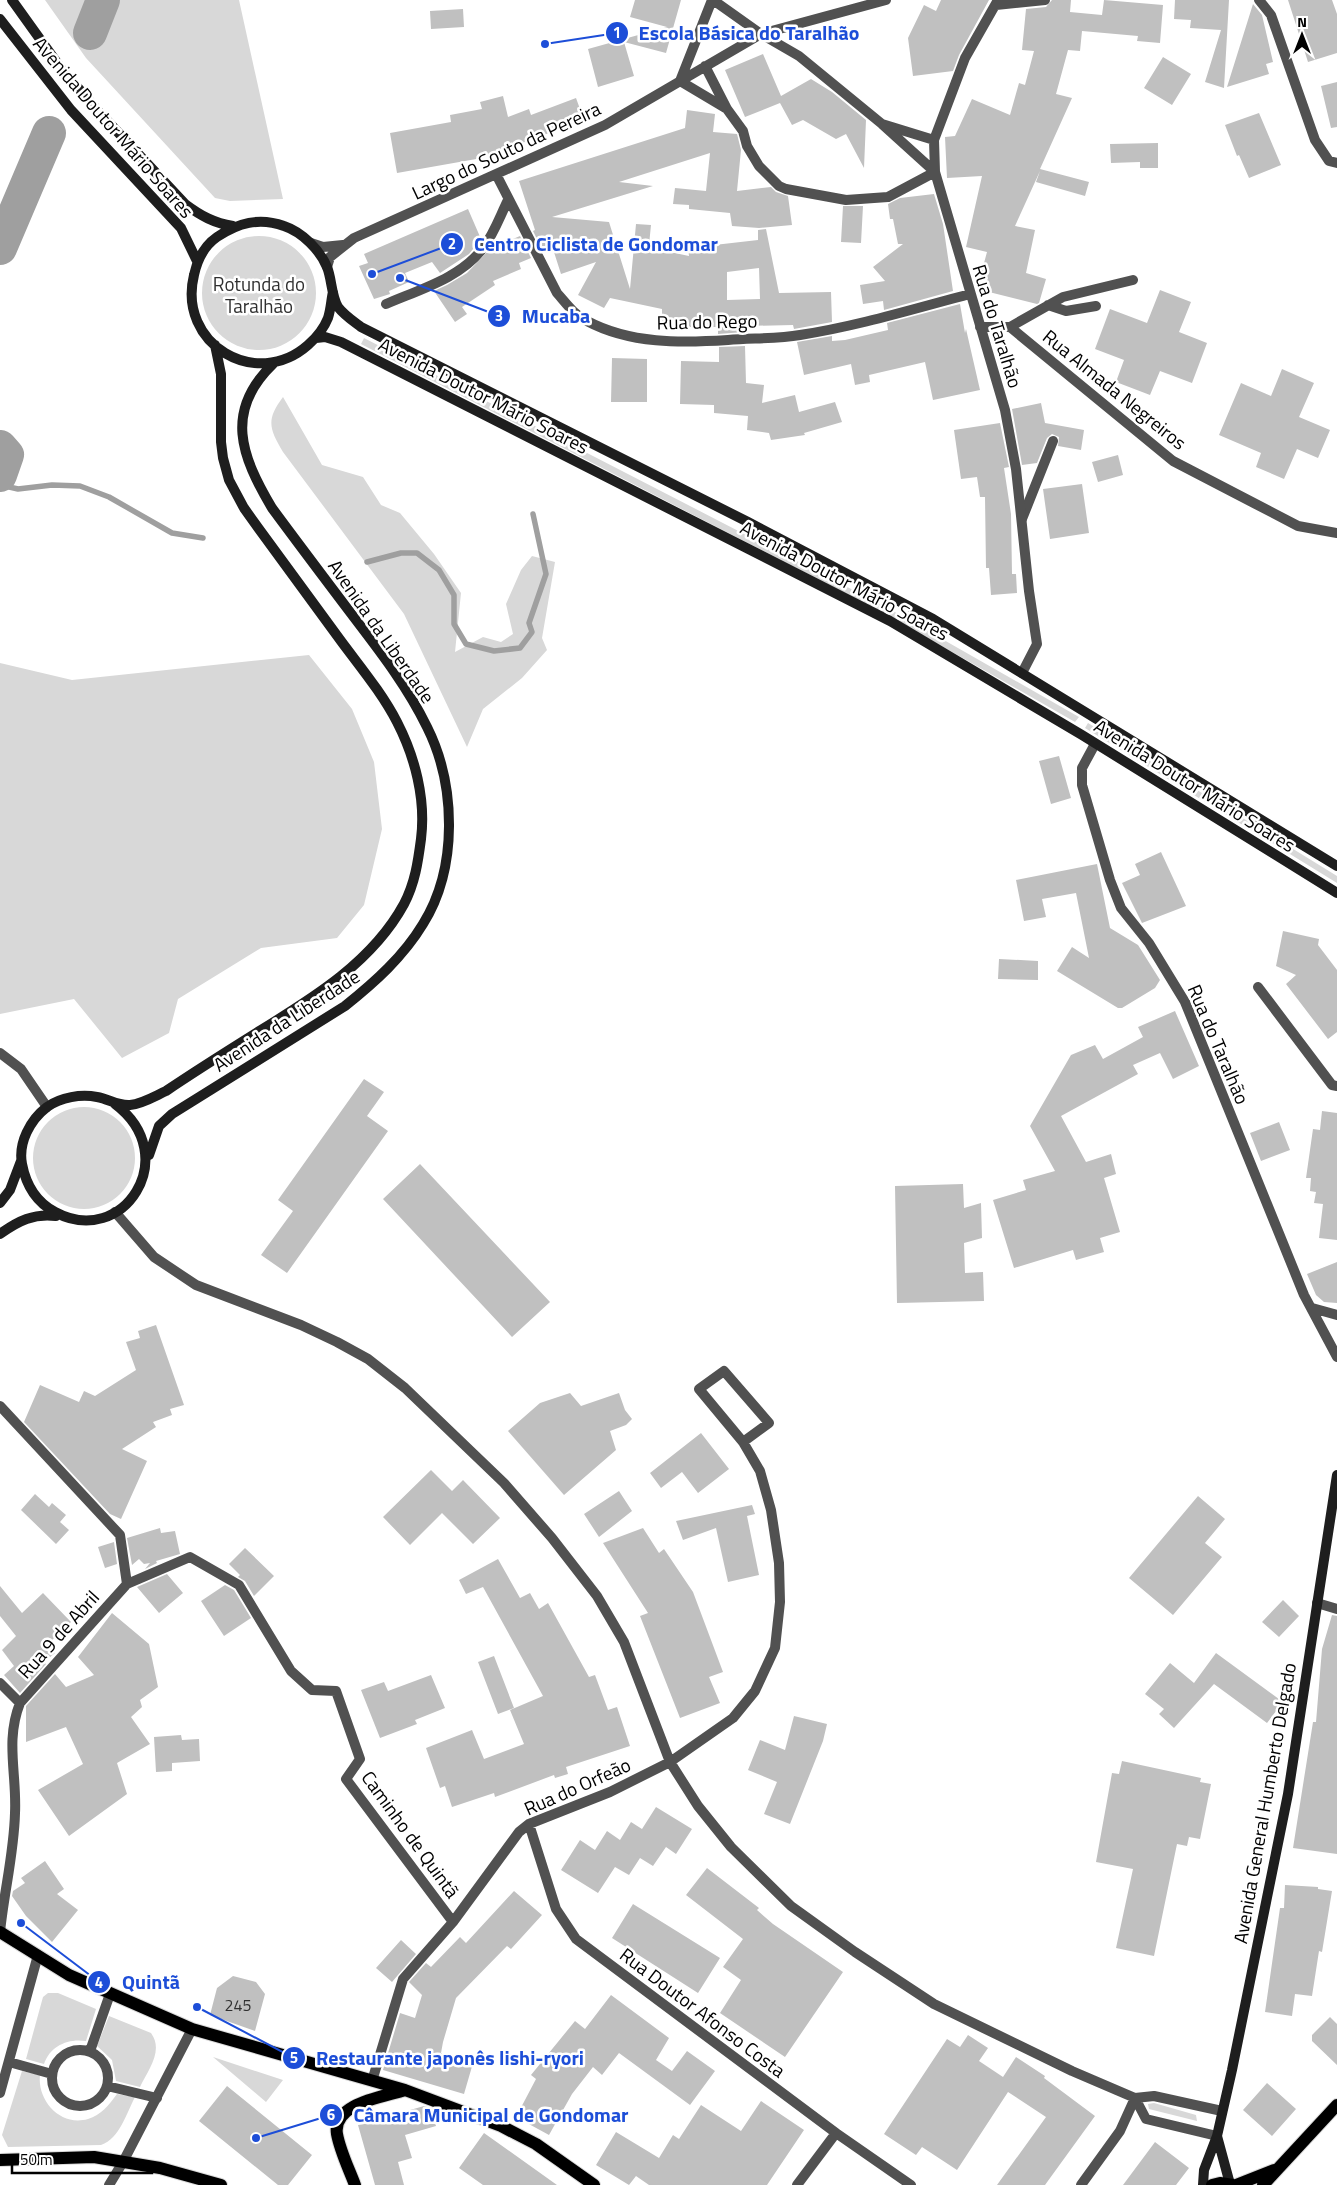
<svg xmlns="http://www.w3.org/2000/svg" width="1337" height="2185" viewBox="0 0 1337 2185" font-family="'Titillium Web',sans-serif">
<rect width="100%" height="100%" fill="#fff"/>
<!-- green -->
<path fill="#d8d8d8" d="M45,0H239L283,199L230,201L215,198L86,58Z
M202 293a57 57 0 1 1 114 0a57 57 0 1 1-114 0Z
M364,338L886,607L1079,717L1075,722L882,612L361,344Z
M283,397L322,465L363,477L381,505L400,513L434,554L461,593L455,652L483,637L501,642L513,634L506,604L521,570L532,556L555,562L542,638L547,650L522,678L483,709L467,747L404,614L283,452C269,428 266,420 283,397Z
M309,655L352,709L374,762L382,829L364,905L337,938L261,948L178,999L169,1033L122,1058L74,999L0,1014V663L72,680Z
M1088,723L1337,876V883L1085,728Z
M33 1158a51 51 0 1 1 102 0a51 51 0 1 1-102 0Z
M48,1993H58L96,2009L86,2041C68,2038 50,2046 44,2064L26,2059L43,1997Z
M109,2016L151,2033C164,2051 148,2070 140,2087L116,2081L112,2060L97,2046Z
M213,2057L283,2080L266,2102Z
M22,2071L40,2075C37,2100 60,2127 88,2119C101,2115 109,2105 117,2094L135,2097C126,2114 120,2138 101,2145L8,2147L2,2135Z
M1154,2103L1196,2115L1197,2121L1149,2109L1148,2104Z"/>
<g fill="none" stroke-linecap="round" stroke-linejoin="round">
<!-- stream -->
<path stroke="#9f9f9f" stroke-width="5.5" d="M0,485L18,489L52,485L80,486L109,497L172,533L203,538
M367,562L401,553H417L439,570L454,595V624L466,644L494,651L520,648L532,632L529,623L546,574L533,514"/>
<!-- river -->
<path stroke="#9f9f9f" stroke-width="34" d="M90,33L103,0
M0,248L49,133
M0,447L7,455L0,475"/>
</g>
<!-- building -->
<path fill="#c0c0c0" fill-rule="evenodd" d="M635,0H681L666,53L624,42L634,76L598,87L588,49L667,27L630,17Z
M941,0H989L959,55L953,71L913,76L908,38L924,5L936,11Z
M1052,0H1071L1070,12L1102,15L1104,0L1163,5L1160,43L1137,41L1138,36L1082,31L1080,51L1068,50L1056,94L1072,98L1040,169L1089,182L1085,196L1036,182L1040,171L1015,226L1035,230L1026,273L1046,279L1039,303L1037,304L977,289L987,252L966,247L982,176L947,178L945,137L955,136L972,99L1010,115L1019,83L1025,85L1034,51L1022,50L1026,9L1046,7Z
M1175,0H1229L1224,88L1205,82L1221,30L1190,28L1191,20L1174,19Z
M1288,0H1332L1337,14V53L1308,62Z
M1253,4L1262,15L1273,62L1266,64L1269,74L1227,87Z
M463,9L464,27L431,29L430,11Z
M763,54L781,96L811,79L832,92L866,120L864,168L846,134L836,139L803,120L792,125L780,103L745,117L725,70Z
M1163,57L1191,74L1172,105L1144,88Z
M1337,82V127L1331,128L1321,86Z
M503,96L508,117L529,109L531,115L576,98L584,120L482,158L397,173L390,133L451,122L450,115L482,109L480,102Z
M687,110L715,114L713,132L737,134L741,150L737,191L771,187L776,192L788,196L792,225L759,228L732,226L730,213L689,209V205L673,204L675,188L706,191L710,153L619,182L653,186L552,217L609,222L630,289L636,224L651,225L649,245L657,246L656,249L689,256L688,248L758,240V230L766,229L779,293L831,292L832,322L794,329L793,325L744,326V332L718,334V327H662V309L610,298L604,308L578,295L596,262L561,274L553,249L544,253L533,231L535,230L519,181L685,128ZM759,268L760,299L727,300V272Z
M1259,113L1281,165L1249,178L1239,155L1237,156L1225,125Z
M1158,143V168H1140V162L1111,163L1110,144Z
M934,194L943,224L953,291L884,310L883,301L863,304L860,285L885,281L873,267L903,244H898L893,219H890L888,204L900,198Z
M843,206H863L861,243L841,242Z
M468,209L481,239L469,254L440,273L432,262L405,273L409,282L389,291L390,294L374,299L359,266L368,263L364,254Z
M520,236L531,258L519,263L521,269L493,281L495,285L462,307L467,314L455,322L434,291L447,285L452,294L447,285L467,273L491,248Z
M1160,290L1191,302L1179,332L1207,343L1192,383L1160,371L1150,395L1116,382L1124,360L1095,349L1110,309L1147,323Z
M960,304L965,333L966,329L980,390L933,400L925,362L869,375L870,382L855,385L851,364L804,375L797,342L832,336V341L845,340L888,330L887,323Z
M745,346L746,383L764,385L762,403L795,395L799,412L835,402L842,422L804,433L805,435L771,440L769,433L747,430L748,416L714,413V405L680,404L681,361L719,362V347Z
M612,358L647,359V402H611Z
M1282,369L1314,383L1299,417L1330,430L1318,458L1297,449L1284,479L1256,467L1261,453L1219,435L1241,383L1271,396Z
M1041,403L1045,423L1084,430L1081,450L1058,446L1059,437L1052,434L1047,438L1037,463L1022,465L1012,409Z
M1000,423L1009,467L1004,468L1011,514L1012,574H1016L1017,593L991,595L989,568H986L985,497H980L977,477L961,479L954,430Z
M1118,455L1123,475L1098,482L1092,462Z
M1082,484L1089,533L1050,539L1043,489Z
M1059,756L1071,798L1051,804L1039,761Z
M1161,852L1186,906L1142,923L1122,883L1140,875L1135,864Z
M1097,864L1110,928L1138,945L1160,980L1155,988L1122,1008H1118L1057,971L1072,947L1089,958L1076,893L1042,899L1046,917L1024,921L1016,880Z
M1283,931L1319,939L1318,945L1337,970V1032L1328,1039L1286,984L1296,975L1276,966Z
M999,959L1038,961V980L998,979Z
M1175,1011L1199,1066L1173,1079L1160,1053L1133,1065L1138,1074L1061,1116L1086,1162L1111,1154L1116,1174L1104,1178L1120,1232L1100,1238L1104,1252L1076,1260L1073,1250L1014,1268L993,1200L1026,1190L1023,1180L1055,1171L1030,1126L1071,1055L1095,1045L1103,1059L1143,1037L1138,1027Z
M364,1079L384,1092L367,1116L388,1131L287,1273L261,1255L293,1211L278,1200Z
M1322,1111L1337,1113V1240L1319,1238L1323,1204L1314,1203L1316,1192L1310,1191L1311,1178H1306L1313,1129L1320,1130Z
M1279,1122L1290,1150L1261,1161L1250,1133Z
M420,1164L550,1302L512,1337L383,1199Z
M963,1184L964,1208L981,1203L982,1238L964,1243L965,1273L983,1272L984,1301L897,1303L895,1186Z
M1337,1262V1303L1324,1302L1316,1295L1307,1274Z
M156,1325L184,1405L170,1409L172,1415L153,1422L156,1427L122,1449L147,1461L121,1519L110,1514L24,1422L40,1385L79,1402L84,1391L95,1396L136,1370L126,1342L140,1338L138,1331Z
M570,1393L581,1406L619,1393L625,1410L632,1419L626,1425L610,1431L616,1450L564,1495L508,1431L540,1403Z
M701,1433L729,1469L698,1493L682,1472L661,1488L650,1473Z
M431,1470L452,1491L463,1480L500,1518L473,1544L442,1513L410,1545L383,1517Z
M619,1491L632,1511L599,1537L584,1514Z
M35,1494L49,1507L52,1503L66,1515L60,1522L69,1530L56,1544L21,1510Z
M1198,1496L1225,1519L1205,1543L1222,1557L1173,1615L1129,1578Z
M752,1505L755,1514L747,1516L759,1575L728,1582L716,1528L683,1540L676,1521Z
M160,1528L161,1533L175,1531L180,1554L156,1561L157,1563L145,1569L150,1563L144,1564L139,1559L132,1565L127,1538Z
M643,1528L659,1553L664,1549L693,1592L723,1672L709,1677L720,1703L680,1718L640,1616L648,1613L603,1543Z
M114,1542L117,1564L105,1568L98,1547Z
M245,1548L274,1576L254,1596L245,1581L238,1577L240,1575L229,1564Z
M498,1559L520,1598L530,1593L539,1609L548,1603L589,1677L595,1675L608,1710L617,1707L630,1746L566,1767L568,1774L555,1778L554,1775L495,1797L494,1793L452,1807L445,1786L440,1788L426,1748L472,1730L484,1759L524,1744L510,1710L543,1696L483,1587L466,1594L459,1580Z
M167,1574L183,1593L159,1613L137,1587Z
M225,1585L234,1590L251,1618L224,1636L201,1601Z
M0,1586L22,1613L43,1593L71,1622L48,1644L55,1653L44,1662L46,1664L20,1693L4,1675L14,1666L2,1650L16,1636L0,1616Z
M1283,1600L1299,1616L1279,1637L1262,1622Z
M112,1613L149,1644L158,1687L140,1700L142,1707L131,1717L150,1744L117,1763L127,1794L69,1836L38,1790L83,1764L66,1727L26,1742V1706L55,1674L66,1687L94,1675L78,1657Z
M1332,1615L1337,1616V1854L1293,1848L1313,1722H1316L1322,1649Z
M1216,1653L1283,1702L1267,1723L1214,1684L1174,1728L1159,1714L1164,1709L1145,1694L1170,1663L1194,1683Z
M494,1656L514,1708L498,1714L478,1662Z
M431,1675L445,1708L415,1720L417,1724L380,1738L361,1690L384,1682L388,1691Z
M794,1716L827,1724L823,1741L790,1824L764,1814L777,1782L748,1770L760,1740L785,1750Z
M181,1735L182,1740L199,1739L200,1761L172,1763V1771L156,1772L154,1737Z
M1122,1761L1201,1778L1200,1782L1211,1784L1200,1839L1189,1837L1187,1846L1177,1844L1154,1956L1116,1948L1133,1869L1096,1862L1112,1773L1119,1774Z
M656,1807L692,1829L676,1854L666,1847L653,1866L640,1858L629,1875L615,1867L598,1893L561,1870L580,1840L595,1850L607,1831L620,1840L631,1822L642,1829Z
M45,1861L64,1889L57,1894L78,1910L52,1942L26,1916L12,1896L13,1891L25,1883L21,1878Z
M707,1868L759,1908L757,1910L773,1924L843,1972L785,2057L720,2013L741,1980L723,1967L743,1939L686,1895Z
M1285,1885L1318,1887V1889L1332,1891L1322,1952L1319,1951L1312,1996L1295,1994L1292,2016L1265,2012L1280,1908H1284Z
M514,1891L542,1915L511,1949L507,1946L456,1998L443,2042L441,2053L473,2063L464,2094L383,2070L400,2013L415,2018L422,1995L409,1982L426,1963L431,1967L460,1937L466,1943Z
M633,1904L720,1958L698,1993L612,1938Z
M401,1940L416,1954L392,1982L376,1968Z
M233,1976L256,1982L265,1994L255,2031L210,2015L217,1988Z
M611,1995L669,2038L656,2060L672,2071L687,2051L715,2071L690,2105L619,2053L602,2075L593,2067L572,2094L549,2135L516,2117L536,2079L531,2075L575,2021L585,2029Z
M1330,2017L1337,2024V2065L1312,2041V2035Z
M968,2035L988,2048L979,2061L1003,2077L1016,2057L1045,2076L1044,2078L1095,2116L1045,2185H997L1046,2117L1008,2092L957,2170L922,2147L916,2155L884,2134L947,2039L960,2047Z
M1267,2083L1296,2109L1272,2136L1243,2110Z
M227,2086L312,2155L288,2185H278L199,2121Z
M761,2101L804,2130L767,2185H649L636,2176L629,2185L596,2165L616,2132L659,2158L673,2135L679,2139L701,2105L741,2131Z
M424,2106L431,2108L436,2126L405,2135L412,2158L398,2162L404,2185H375L358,2125Z
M484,2133L557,2185H483L459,2168Z
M1155,2142L1189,2168L1176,2185H1123Z"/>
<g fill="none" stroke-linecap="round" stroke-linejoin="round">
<defs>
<path id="primary" d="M0,1932L69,1975L192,2029L405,2090L501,2126L536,2144L594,2185
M0,2160L94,2157L160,2168L221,2185
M355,2185C349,2169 340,2151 337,2134C332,2103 384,2097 405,2090
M1212,2185L1220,2183L1233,2185
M1236,2185L1274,2170
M1263,2185L1337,2105"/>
</defs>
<!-- primary casing -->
<use href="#primary" stroke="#dbdbdb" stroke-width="14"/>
<!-- lane -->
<path stroke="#515151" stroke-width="10" d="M1048,305L1066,311L1096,306
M1010,327L1063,297L1133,280
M1022,519L1053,441
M1258,987L1332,1085L1337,1086
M123,2162L192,2029"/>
<!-- street -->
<path stroke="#515151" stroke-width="10" d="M713,0L761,34L799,56L882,124
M998,0L965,58L934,140L935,172L1005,410L1016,469L1029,591L1037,644L1022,673
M1259,0L1271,15L1315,140L1329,161L1337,163
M996,5L1045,0
M680,81L727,109L705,66
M680,81L712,0
M727,109L743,131L747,146L759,166L779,186L786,189L846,200L888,197L935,172L882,124L934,140
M497,176L557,293C566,303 574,315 587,321C630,344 681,343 728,340C752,338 777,339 800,335C858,326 913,309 970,294
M311,243L323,247L343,245
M327,267L330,257L354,238L605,125L761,34L886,0
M386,304C418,290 461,278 483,248C494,234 500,216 508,200
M980,327H1010L1173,461L1298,526L1337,533
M1095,744L1082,768V785L1110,880L1121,908L1149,943L1185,1002L1304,1295L1337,1357
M0,1053L21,1069L47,1107
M115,1212L154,1257L196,1285L301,1325L337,1342L368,1359L405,1388L504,1483L552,1538L597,1596L624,1642L670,1762L698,1806L731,1847L791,1906L855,1952L934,2004L1072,2071L1135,2098L1154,2096L1222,2111
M1312,1308L1337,1315
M0,1406L120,1535L127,1584L20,1703C5,1741 17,1774 15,1813C14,1853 4,1892 0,1932
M127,1584L190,1557L239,1585L291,1671L312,1690L336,1691L360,1759L346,1779L453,1922
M1317,1603L1337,1609
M0,1683L20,1703
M529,1824L556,1909L576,1939L836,2133L911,2185
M52 2078a28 28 0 1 1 56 0a28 28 0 1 1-56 0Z
M90,2051L110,1994
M9,2062L52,2074
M372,2081L403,1979L453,1922L519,1832L529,1824L610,1792L670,1762L733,1718L755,1691L775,1648L780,1602L779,1563L771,1510L760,1471L743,1442L769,1423L724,1371L699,1389L743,1442
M107,2086L157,2098
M0,2093L38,1955
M1135,2098L1146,2119L1217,2136
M109,2185L123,2162
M797,2185L836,2133
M1081,2185L1120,2131L1135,2098"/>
<!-- secondary -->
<path stroke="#1e1e1e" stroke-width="10" d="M12,0L60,67L99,112L185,204C201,216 214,223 233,226
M0,19L71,110L181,228L197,261
M333,292C331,300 331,309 328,318C324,328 316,338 308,345C256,391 177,344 194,275C197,261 204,246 217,237C238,223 259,217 284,226C302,232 320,250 327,267C332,279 331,295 338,307C344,315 353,321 361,327L748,522L933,619L1337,866
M316,338L325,337L341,342L890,621L1082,735L1337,893
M115,1104C184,1156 123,1249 55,1212C36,1202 26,1185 22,1164C18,1143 30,1120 47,1107C61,1097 81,1094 97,1097C109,1099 118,1106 130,1105C142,1104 155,1096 166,1091C197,1070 229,1050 261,1030C315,997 373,961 404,904C415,883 418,862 421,839C426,799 415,757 397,722C382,693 361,668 341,641C314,604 286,566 259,529L244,508L229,480L223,458L221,442V374L215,345
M149,1155L159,1126L172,1114L345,1006C375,982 403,957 423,924C458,868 456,785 427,727C408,688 382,654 356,620C328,583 300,546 272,508C241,456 224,411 273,364
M0,1203L10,1190L21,1161
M0,1234C18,1221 34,1213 56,1216
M1217,2136L1230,2184
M1203,2185L1204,2170L1217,2136L1232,2070L1288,1794L1337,1475"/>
<!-- primary -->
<use href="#primary" stroke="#000" stroke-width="12"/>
</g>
<g text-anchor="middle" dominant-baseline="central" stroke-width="5" stroke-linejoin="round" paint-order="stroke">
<!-- number labels -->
<g font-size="16" fill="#303030">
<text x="238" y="2005">245</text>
</g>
<!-- street labels -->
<g font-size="19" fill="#000" stroke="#fff">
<text transform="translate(114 127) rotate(49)">Avenida Doutor Mário Soares</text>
<text transform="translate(506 150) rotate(-25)">Largo do Souto da Pereira</text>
<text transform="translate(707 321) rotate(-1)">Rua do Rego</text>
<text transform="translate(998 326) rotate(73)">Rua do Taralhão</text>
<text transform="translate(1115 389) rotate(39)">Rua Almada Negreiros</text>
<text transform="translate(484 395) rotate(27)">Avenida Doutor Mário Soares</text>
<text transform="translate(845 580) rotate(28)">Avenida Doutor Mário Soares</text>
<text transform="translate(382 631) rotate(55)">Avenida da Liberdade</text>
<text transform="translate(1195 785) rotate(32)">Avenida Doutor Mário Soares</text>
<text transform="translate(286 1020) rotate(-33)">Avenida da Liberdade</text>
<text transform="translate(1219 1044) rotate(67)">Rua do Taralhão</text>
<text transform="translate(58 1634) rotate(-48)">Rua 9 de Abril</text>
<text transform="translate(577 1786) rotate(-24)">Rua do Orfeão</text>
<text transform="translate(1264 1803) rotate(-80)">Avenida General Humberto Delgado</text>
<text transform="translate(411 1834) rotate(54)">Caminho de Quintã</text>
<text transform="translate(703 2012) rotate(37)">Rua Doutor Afonso Costa</text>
</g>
<!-- park labels -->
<g font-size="19" fill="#2f2f2f" stroke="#fff">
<text x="259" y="283">Rotunda do<tspan x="259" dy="22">Taralhão</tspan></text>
</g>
</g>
<!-- callouts -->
<path fill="none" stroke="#1d4ed8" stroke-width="2" d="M545 44L617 33M372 274L452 244M400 278L499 316M21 1923L99 1982M197 2007L294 2058M256 2138L331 2115"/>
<g fill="#1d4ed8" stroke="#fff" stroke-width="2">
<circle cx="545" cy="44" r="5"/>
<circle cx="372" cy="274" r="5"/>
<circle cx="400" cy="278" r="5"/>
<circle cx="21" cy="1923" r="5"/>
<circle cx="197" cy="2007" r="5"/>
<circle cx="256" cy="2138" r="5"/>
<circle cx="617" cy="33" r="12"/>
<circle cx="452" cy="244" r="12"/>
<circle cx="499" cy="316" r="12"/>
<circle cx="99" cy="1982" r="12"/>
<circle cx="294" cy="2058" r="12"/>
<circle cx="331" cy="2115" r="12"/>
</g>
<g font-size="15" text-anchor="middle" font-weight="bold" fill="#fff">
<text x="617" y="38">1</text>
<text x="452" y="249">2</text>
<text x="499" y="321">3</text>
<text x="99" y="1988">4</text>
<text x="294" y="2063">5</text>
<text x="331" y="2120">6</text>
</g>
<g font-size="20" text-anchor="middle" font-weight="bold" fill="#1d4ed8" stroke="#fff" stroke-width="5" stroke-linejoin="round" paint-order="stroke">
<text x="749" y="40">Escola Básica do Taralhão</text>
<text x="596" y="251">Centro Ciclista de Gondomar</text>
<text x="556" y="323">Mucaba</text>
<text x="151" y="1989">Quintã</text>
<text x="450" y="2065">Restaurante japonês lishi-ryori</text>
<text x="491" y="2122">Câmara Municipal de Gondomar</text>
</g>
<!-- north arrow -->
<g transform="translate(1302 35)" stroke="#ffffff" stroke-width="4" paint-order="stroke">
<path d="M0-4L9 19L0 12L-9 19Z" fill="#000000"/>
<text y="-8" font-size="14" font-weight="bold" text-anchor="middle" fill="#000000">N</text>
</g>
<!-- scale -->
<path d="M12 2165v8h140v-8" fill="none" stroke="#000000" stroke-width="2.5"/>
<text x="20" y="2165" font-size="15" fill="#000000" stroke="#ffffff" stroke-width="4" paint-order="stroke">50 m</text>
</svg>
